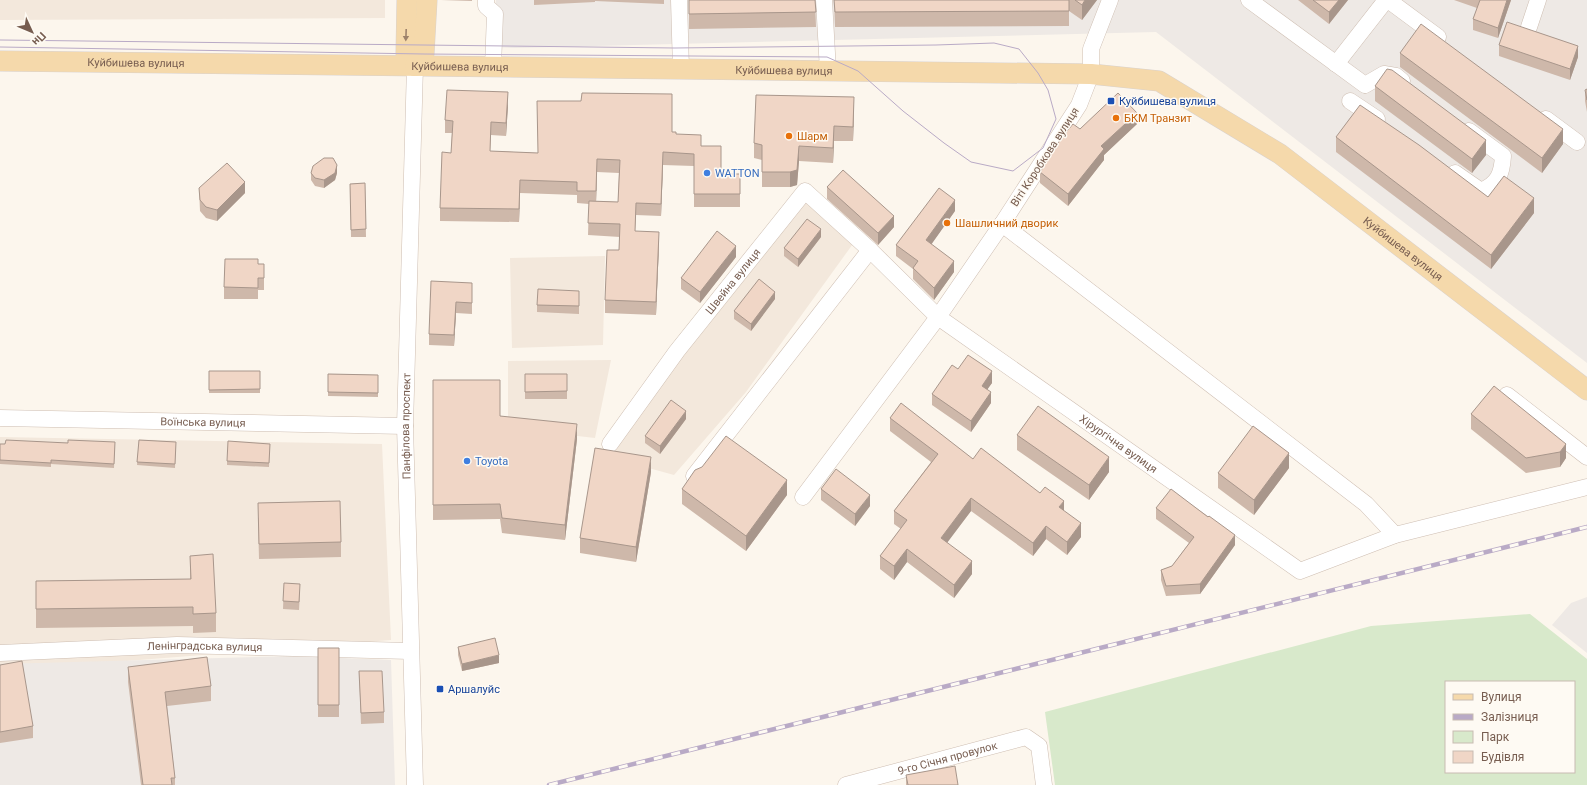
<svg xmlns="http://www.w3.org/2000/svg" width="1587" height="785" viewBox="0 0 1587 785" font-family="Roboto,sans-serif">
<rect width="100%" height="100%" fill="#fcf6ed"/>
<!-- residential -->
<path fill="#f3e8dc" d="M0,0H385V18L0,20Z
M802,200L855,241L746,392L674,475L616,459L614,443Z
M605,256L603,345L512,348L510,258Z
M611,360L595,438L508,428V361Z
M0,437L382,444L391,640L0,671Z"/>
<!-- industrial -->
<path fill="#eee9e5" d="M496,0H1587V363L1156,32L515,48L493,47Z
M1587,597V653L1552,625L1571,603Z
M295,656L391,660L395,785H0V664Z"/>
<!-- green -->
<path fill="#d8e9cb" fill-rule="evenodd" d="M1530,614L1587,659V785H1055L1045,712L1371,626ZM1446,682H1574V772H1446Z"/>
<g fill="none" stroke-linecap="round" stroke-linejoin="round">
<defs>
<g id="minor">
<path d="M486,0V6L495,14L493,67"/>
<path d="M679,0L681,69"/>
<path d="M824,0L828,71"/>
<path id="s1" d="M1110,0L1091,49V74L1079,105L1002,224L938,317L1300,571L1395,535L1587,487"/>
<path d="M1249,0L1365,85L1384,74L1396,76L1402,81"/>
<path d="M1388,0L1438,37"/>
<path d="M1529,27L1538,0"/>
<path d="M1336,64L1386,0"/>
<path d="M1350,101L1377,119"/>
<path d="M1546,119L1577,142"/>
<path d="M1455,173L1481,191C1498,184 1502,174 1503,156L1469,131"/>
<path d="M1002,224L1366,504L1395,535"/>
<path d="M1507,395L1587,457"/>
<path id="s2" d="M0,418L405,426"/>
<path id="s3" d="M610,444L677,351L805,191L870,250L938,317L803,497"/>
<path d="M694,476L870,250"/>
<path id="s4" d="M0,653L177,645L410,651"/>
<path id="s5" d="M415,785L405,426L415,66"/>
<path id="s6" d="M846,785L1026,737L1039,746L1044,785"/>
</g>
<g id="major">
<path d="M407,0L406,54L415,66"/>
<path id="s7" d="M0,61L1091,74L1159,81L1280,154L1587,390"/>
<path d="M415,66L424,54L427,0"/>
</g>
</defs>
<!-- minor casing -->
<use href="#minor" stroke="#cebeb2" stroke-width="17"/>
<!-- major casing -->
<use href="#major" stroke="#d9d2ce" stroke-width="21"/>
<!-- minor -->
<use href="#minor" stroke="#fff" stroke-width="16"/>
<!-- major -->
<use href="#major" stroke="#f5d9ab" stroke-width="20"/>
<!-- tram -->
<path stroke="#b9aac6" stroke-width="1" d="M0,40L675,48L936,45L994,43L1019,49L1038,73L1048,90L1056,119L1043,148L1013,171L971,162L944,143L903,111L858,71L827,57L424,54L0,47"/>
<defs>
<path id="rail" d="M549,785L1587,527"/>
</defs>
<!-- rail casing -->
<use href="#rail" stroke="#b9aac6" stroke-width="4.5"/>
<!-- rail -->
<use href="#rail" stroke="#fefaf3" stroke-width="3" stroke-dasharray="9" stroke-linecap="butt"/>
</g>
<!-- wall -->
<path fill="#ceb8aa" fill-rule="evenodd" d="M441,0H472V1Z
M534,0H664V4L595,1V2L534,5Z
M689,0H815L816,27L689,29Z
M834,0H1097L1082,20L1069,11V26L835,27Z
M1298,0H1348L1329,24Z
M1454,0H1511L1498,38L1473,30V19L1477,8Z
M1499,45L1578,57L1570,80L1499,56Z
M1400,53L1563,144L1542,173L1400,67Z
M1375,86L1486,155L1472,173L1375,101Z
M1587,89V112L1585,101V90Z
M508,105L506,136L491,135L490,151L538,153L672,132L676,134L701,146L721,174H740V207H694V166L663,165L661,216L636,215L635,231L659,244L656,315L605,313V300L619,250L620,237L588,235L589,204L577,203V195L520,193L519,222L440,221V208L451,153L452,133H445V120ZM597,172L619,173L618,202L596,201Z
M854,112L853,141H834L833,163L799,161L797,185L790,187H762V160L754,158V143Z
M1137,124L1104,155V160L1068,206L1040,183V172L1080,129Z
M1336,137L1488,197L1534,213L1491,269L1336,152Z
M311,173H337L335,180L324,188L315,186L311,180Z
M365,183L366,237H351L350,184Z
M827,187L894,227L878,245L827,199Z
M199,188L245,193L217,221L206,218L200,211Z
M955,211L931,244L954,272L934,300L913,279V269L896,256V245Z
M821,237L798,267L784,256V248Z
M736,257L700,303L681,289V278Z
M258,264H264V290H258V299H224V287Z
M472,283V314L456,313L454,346L429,345V334Z
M579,299V314L537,312V305Z
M775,299L751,331L734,319V311Z
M958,369L992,383L987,389L991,403L971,432L932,405V394Z
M209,371H260V393H209Z
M328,374L378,375V397L328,396Z
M525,374H567V399H525Z
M433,380L500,416L577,439L565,540L502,533L500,519L433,520Z
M1471,414L1566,444V458L1560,467L1526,473L1471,429Z
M890,418L973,459L1064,511L1081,537L1067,555L1046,539L1033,556L971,511L947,542L972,574L954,598L907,562L894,580L880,569V556L901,529L894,524V511L931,462L890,431Z
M686,419L660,454L645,443V436Z
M1017,435L1109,472L1089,500L1017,450Z
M139,440L176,442L175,468L137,465Z
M115,442L114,468L51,464V467L0,464V444Z
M270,444L269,467L227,465V461Z
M1289,468L1254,515L1218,488V473Z
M651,472L636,562L580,553V538Z
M682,489L787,495L746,551L682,504Z
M821,489L870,506L855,526L821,500Z
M1156,508L1235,545L1200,594L1166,596L1161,580V570L1172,566L1189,543L1156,519Z
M258,518L341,542V557L259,559Z
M190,556L216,613V632L193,633V626L36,628V581L190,579Z
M284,583L300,592L299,610L283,609Z
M458,647L499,663L462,671L458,655Z
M318,648H339V717H318Z
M0,665L33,726V738L0,743Z
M128,667L211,686V701L167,706L175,778V785H141L128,682Z
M359,671L384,712V723L361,724Z
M906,775L958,785H906Z"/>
<!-- shaded-wall -->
<path fill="#a8968b" d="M1085,0H1097L1082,20V5Z
M1339,0H1348L1329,24V12Z
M1507,0H1511L1498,38V28Z
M1578,46V57L1570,80V69Z
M508,92V105L506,136V123Z
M854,97V112L853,141V127Z
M1137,113V124L1104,155V160L1068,206V194L1101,146Z
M834,126V141L833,163V148Z
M1563,129V144L1542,173V158Z
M1486,140V155L1472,173V159Z
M799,146V161L797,185L790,187V172Z
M663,152V165L661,216V204Z
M597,159V172L596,204V191Z
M337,165V173L335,180L324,188V180Z
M520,180V193L519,222V209Z
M245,182V193L217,221V210Z
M1534,198V213L1491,269V255Z
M955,200V211L926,252V240Z
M894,216V227L878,245V233Z
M821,229V237L798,267V259Z
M659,232V244L656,315V302Z
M736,246V257L700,303V292Z
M954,261V272L934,300V288Z
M775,292V299L751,331V324Z
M456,302V313L454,346V335Z
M992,371V383L982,397V386Z
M991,392V403L971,432V421Z
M686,411V419L660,454V446Z
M577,424V439L565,540V525Z
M1566,444V458L1560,467V452Z
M1289,453V468L1254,515V500Z
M651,457V472L636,562V547Z
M1109,457V472L1089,500V485Z
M787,480V495L746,551V536Z
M870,495V506L855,526V514Z
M971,498V511L941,551V538Z
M1064,501V514L1059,507Z
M1081,523V537L1067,555V542Z
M1046,526V539L1033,556V543Z
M1235,535V545L1200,594V584Z
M907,549V562L894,580V566Z
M972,561V574L954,598V585Z
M499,655V663L462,671V664Z"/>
<!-- building -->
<path fill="#f0d6c6" stroke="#a8968b" d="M689,0H815L816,12L689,14Z
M834,0H1069V11L835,12Z
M1075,0H1085L1082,5Z
M1313,0H1339L1329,12Z
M1480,0H1507L1498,28L1473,19Z
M1507,22L1578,46L1570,69L1499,45Z
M1421,24L1563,129L1542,158L1400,53Z
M1387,69L1392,70L1486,140L1472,159L1375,86Z
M1587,89V100L1585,90Z
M447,90L508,92L506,123L491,122L490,151L538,153L537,101H581L582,93L672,94V132H676V134L701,135V146H721V174H740V194H694V154L663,152L661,204L636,203L635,231L659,232L656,302L605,300L607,250H619L620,224L588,223L589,201L618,202L620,160L597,159L596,191H577V182L520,180L519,209L440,208L442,152L451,153L453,121L445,120Z
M1118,93L1137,113L1101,146L1104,149L1068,194L1040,172L1062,137L1073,124L1080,129Z
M756,95L854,97L853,127L834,126L833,148L799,146L797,170L790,172H762V145L754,143Z
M1360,105L1419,145L1488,197L1504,176L1534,198L1491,255L1336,137Z
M324,158H333L337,165L335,173L324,180L315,178L311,173L313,166Z
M227,163L245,182L217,210L206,207L200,200L199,188Z
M843,170L894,216L878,233L827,187Z
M365,183L366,229L351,230L350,184Z
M939,188L955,200L926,240L954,261L934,288L913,268L918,261L896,245Z
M807,219L821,229L798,259L784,248Z
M717,231L736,246L700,292L681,278Z
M225,259H258V264H264V278H258V288L224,287Z
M759,279L775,292L751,324L734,311Z
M431,281L472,283V303L456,302L454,335L429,334Z
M538,289L579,291V306L537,305Z
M968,355L992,371L982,386L991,392L971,421L932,394L952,365L958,369Z
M209,371H260V389L209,390Z
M328,374L378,375V393L328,392Z
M525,374H567V391L525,392Z
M433,380H500V416L577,424L565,525L502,518L500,504L433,505Z
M1494,386L1566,444L1560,452L1526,458L1471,414Z
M671,400L686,411L660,446L645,436Z
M901,403L973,459L981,448L1040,493L1045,487L1064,501L1059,507L1081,523L1067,542L1046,526L1033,543L971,498L941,538L972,561L954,585L907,549L894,566L880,556L907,520L894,511L938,454L890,418Z
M1038,406L1109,457L1089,485L1017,435Z
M1253,426L1289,453L1254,500L1218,473Z
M726,436L787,480L746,536L682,489L695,470L702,467Z
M6,440L68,443V440L115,442L114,464L51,460V463L0,460V444H5Z
M139,440L176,442L175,464L137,462Z
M228,441L270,444L269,463L227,461Z
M595,448L651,457L636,547L580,538Z
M836,469L870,495L855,514L821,489Z
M1171,489L1208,517L1209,516L1235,535L1200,584L1166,586L1161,570L1172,566L1194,537L1156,508Z
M340,501L341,542L259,544L258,503Z
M213,554L216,613L193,614V607L36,609V581L191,579L190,556Z
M284,583L300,584L299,602L283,601Z
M495,638L499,655L462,664L458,647Z
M318,648H339V705H318Z
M207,657L211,686L165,692L175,778H171L172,785H143L128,667Z
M22,661L33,726L0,732V665Z
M359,671H382L384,712L361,713Z
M955,766L958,785H908L906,775Z"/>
<!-- one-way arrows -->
<defs><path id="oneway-solid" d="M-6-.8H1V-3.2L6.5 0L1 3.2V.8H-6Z"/></defs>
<use fill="#9d826b" href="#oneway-solid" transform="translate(406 35) rotate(92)"/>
<!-- markers -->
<g fill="#1a4fb4" stroke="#fefaf3" stroke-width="1.5">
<rect x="1107" y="97" width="8" height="8" rx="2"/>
<rect x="436" y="685" width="8" height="8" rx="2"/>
</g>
<g fill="#e8710a" stroke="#fefaf3" stroke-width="1.5">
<circle cx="1116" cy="118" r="4"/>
<circle cx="789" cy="136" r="4"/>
<circle cx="947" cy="223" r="4"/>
</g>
<g fill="#3f7fe0" stroke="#fefaf3" stroke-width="1.5">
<circle cx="707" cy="173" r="4"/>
<circle cx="467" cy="461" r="4"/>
</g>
<g text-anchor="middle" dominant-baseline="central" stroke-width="3" stroke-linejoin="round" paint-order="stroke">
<!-- street labels -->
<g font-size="11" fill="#775d50" stroke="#fefaf3">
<text stroke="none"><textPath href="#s7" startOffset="136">Куйбишева вулиця</textPath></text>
<text stroke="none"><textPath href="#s7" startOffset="460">Куйбишева вулиця</textPath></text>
<text stroke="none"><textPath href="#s7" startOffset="784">Куйбишева вулиця</textPath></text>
<text transform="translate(1045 157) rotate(-57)">Віті Коробкова вулиця</text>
<text stroke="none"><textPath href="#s7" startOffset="1456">Куйбишева вулиця</textPath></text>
<text stroke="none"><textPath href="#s3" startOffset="204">Швейна вулиця</textPath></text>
<text stroke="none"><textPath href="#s2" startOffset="203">Воїнська вулиця</textPath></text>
<text stroke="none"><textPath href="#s5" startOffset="359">Панфілова проспект</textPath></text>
<text stroke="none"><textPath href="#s1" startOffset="586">Хірургічна вулиця</textPath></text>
<text stroke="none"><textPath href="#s4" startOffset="205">Ленінградська вулиця</textPath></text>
<text stroke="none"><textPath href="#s6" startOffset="105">9-го Січня провулок</textPath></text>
</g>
<!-- transit labels -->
<g font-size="11" fill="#164399" stroke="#fefaf3" text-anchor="start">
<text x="1119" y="101">Куйбишева вулиця</text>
<text x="448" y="689">Аршалуйс</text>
</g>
<!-- food labels -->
<g font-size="11" fill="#c56008" stroke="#fefaf3" text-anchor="start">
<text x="1124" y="118">БКМ Транзит</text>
<text x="797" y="136">Шарм</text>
<text x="955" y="223">Шашличний дворик</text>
</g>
<!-- shop labels -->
<g font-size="11" fill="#366cbe" stroke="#fefaf3" text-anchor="start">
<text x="715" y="173">WATTON</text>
<text x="475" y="461">Toyota</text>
</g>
</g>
<!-- legend -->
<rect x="1445" y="681" width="130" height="92" fill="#fefaf3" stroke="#c8bbb2"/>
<rect x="1453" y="694" width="20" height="6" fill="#f5d9ab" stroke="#c8bbb2"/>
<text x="1481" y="701" font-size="12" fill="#775d50">Вулиця</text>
<rect x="1453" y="714" width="20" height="6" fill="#b9aac6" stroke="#c8bbb2"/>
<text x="1481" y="721" font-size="12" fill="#775d50">Залізниця</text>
<rect x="1453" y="731" width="20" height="12" fill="#d8e9cb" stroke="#c8bbb2"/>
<text x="1481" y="741" font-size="12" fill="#775d50">Парк</text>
<rect x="1453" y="751" width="20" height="12" fill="#f0d6c6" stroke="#c8bbb2"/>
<text x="1481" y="761" font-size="12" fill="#775d50">Будівля</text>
<!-- north arrow -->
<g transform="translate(32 32) rotate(134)" stroke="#fefaf3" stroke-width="3" paint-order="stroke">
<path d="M0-3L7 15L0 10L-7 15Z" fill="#775d50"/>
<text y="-6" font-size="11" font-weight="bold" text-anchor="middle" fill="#775d50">Пн</text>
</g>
</svg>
